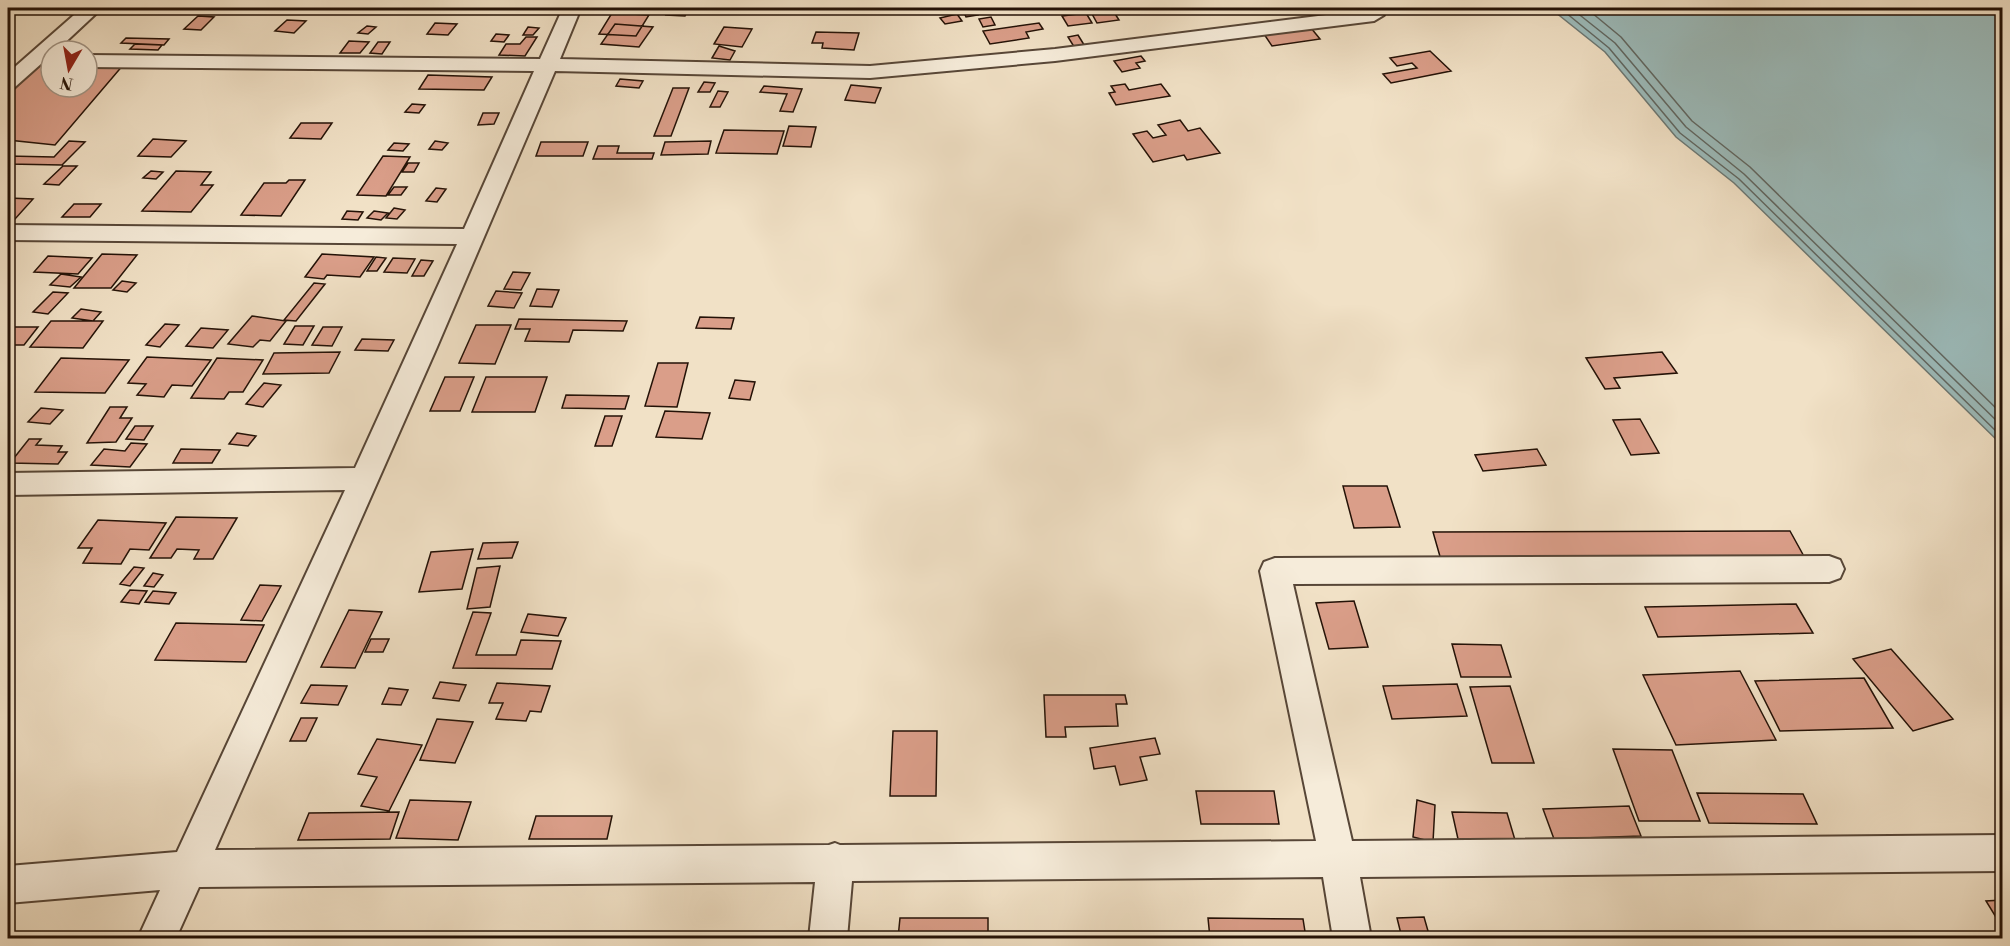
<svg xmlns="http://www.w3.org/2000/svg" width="2010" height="946" viewBox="0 0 2010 946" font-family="'Libre Bodoni',serif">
<rect width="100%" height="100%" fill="#f1e1c6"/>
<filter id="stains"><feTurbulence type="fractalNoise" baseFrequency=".00333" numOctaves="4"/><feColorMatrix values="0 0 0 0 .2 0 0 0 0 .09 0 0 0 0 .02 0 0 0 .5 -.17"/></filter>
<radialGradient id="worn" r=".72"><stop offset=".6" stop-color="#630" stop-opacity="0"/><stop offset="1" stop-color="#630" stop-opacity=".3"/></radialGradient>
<!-- water -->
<path fill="#9cbcbc" stroke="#6c7874" stroke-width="1.5" d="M1550,8H2002V445L1734,183L1676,137L1605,52Z"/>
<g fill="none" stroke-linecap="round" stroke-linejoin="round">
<!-- shore -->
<path stroke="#606762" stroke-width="1.5" d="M1560,8L1609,48L1680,133L1739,179L2002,437
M1571,8L1615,43L1686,127L1744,174L2002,426
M1586,8L1621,37L1692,121L1750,167L2002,414"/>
</g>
<!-- building -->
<path fill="#da9e89" stroke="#241207" stroke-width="1.5" d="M234,8H251L244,14L228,13Z
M670,8H689L685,16L666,15Z
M695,8H721L718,14L693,13Z
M804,8H824L822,13L802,12Z
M962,8H975L978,15L966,17Z
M1112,9L1119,20L1097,23L1091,12Z
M612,13L649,15L636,36L599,34Z
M1086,13L1092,23L1068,26L1062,16Z
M957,14L962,21L945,24L940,18Z
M198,16L214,17L201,30L184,29Z
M991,17L995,25L983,27L979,19Z
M287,20L306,21L294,33L275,31Z
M435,23L457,24L448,35L427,34Z
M1039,23L1043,29L1026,32L1029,38L990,44L983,31Z
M615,24L653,27L639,47L601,44Z
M367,26L376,27L368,34L358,33Z
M528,27L539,28L533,35H523Z
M724,27L752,29L742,47L714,44Z
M1311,28L1320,39L1272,46L1264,34Z
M816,32L859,33L854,50L822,48L823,43H812Z
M496,34L509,35L504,42L491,41Z
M1078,35L1086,48L1076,50L1068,37Z
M526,37H537L525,56L499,55L506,44H520Z
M126,38L169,39L164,45L121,43Z
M349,41L369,42L360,53H340Z
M378,42H390L382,54L370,53Z
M135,44L162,45L158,50L130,49Z
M719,46L735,51L730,60L712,58Z
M1430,51L1451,71L1391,83L1383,74L1417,68L1412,63L1397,66L1390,58Z
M1141,56L1145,61L1136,63L1140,68L1122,72L1114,61Z
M38,64H51V87H87V64H124L55,145L8,140V96Z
M428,75L492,77L484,90L419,89Z
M620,79L643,81L639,88L616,86Z
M704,82L715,83L710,92H698Z
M1125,84L1129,90L1161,84L1170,96L1116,105L1109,93L1115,92L1111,86Z
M851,85L881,88L875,103L845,100Z
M764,86L802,89L793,112L780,111L787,94L760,92Z
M673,88H689L671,136H654Z
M718,91L728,92L720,107H710Z
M412,104L425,105L419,113L405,112Z
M483,113H499L494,124L478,125Z
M1180,120L1188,131L1200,128L1220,153L1187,160L1184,155L1153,162L1133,134L1147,131L1153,138L1166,135L1158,125Z
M301,123H332L321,139L290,138Z
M789,126L816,127L811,147L783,146Z
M724,130L784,131L777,154L716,153Z
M153,139L186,141L171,157L138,156Z
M69,141L85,142L62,165L8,164V156L54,157Z
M435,141L448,143L442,150L429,149Z
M711,141L708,154L661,155L665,142Z
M541,142H588L583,156H536Z
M394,143L409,144L403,151L388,150Z
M598,146H619L617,153H654L652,159H593Z
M383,156L410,157L386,196L357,195Z
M408,163H419L414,172H402Z
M63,166H77L59,185L44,184Z
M151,171L163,172L156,179L143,178Z
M176,171L211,172L201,185H213L191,212L142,211Z
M289,180H305L281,216L241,215L264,183H286Z
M394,187H407L401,195H388Z
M436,188L446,189L437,202L426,201Z
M8,198L33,199L15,219L8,218Z
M74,204H101L90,217H62Z
M394,208L405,210L397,219L386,218Z
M347,211L363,212L358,220L342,219Z
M374,211L388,213L381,220L367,218Z
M102,254L137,255L111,288H74Z
M322,254L374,257L360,277L327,275L324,279L305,277Z
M48,256L92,258L78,274L34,272Z
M376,257L386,258L377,271H367Z
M393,258L415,259L407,273L384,272Z
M421,260L433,261L424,276H412Z
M513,272L530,273L521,290L504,289Z
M61,274L81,277L70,287L50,285Z
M122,281L136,283L127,292L113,290Z
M314,283L325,284L296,321L284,320Z
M537,289L559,290L552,307L530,306Z
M496,291L522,293L514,308L488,306Z
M53,292L68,293L48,314L33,312Z
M81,309L101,312L93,321L72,318Z
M252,316L286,321L270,341L260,340L253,347L228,344Z
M700,317L734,318L731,329L696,328Z
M519,319L627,321L623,331L573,330L569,342L525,341L530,329H515Z
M51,321H103L83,348L30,347Z
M165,324L179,325L160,347L146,345Z
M476,325H511L495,364L459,363Z
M295,326H314L303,345L284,344Z
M11,327H38L24,345H8V331Z
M323,327H342L332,346L312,345Z
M201,328L228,330L213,348L186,346Z
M362,339L394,340L388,351L355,350Z
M340,352L329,373L263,374L274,353Z
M1662,352L1677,373L1614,378L1620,388L1605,389L1586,358Z
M147,357L211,360L192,386L172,385L164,397L137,395L146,384L128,383Z
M61,358L129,360L105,393L35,392Z
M217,358L263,360L243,392H229L224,399L191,398Z
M658,363H688L677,407L645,406Z
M445,377H474L460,411H430Z
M486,377H547L535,412H472Z
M735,380L755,382L750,400L729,398Z
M264,383L281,385L263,407L246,404Z
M566,395L629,396L625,409L562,408Z
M110,407H127L120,418H132L116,442L87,443Z
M41,408L63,410L50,424L28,422Z
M665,411L710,413L702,439L656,437Z
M605,416H622L612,446H595Z
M1640,419L1659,453L1631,455L1613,420Z
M135,426H153L144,440L126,439Z
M237,433L256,436L248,446L229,444Z
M29,439H41L36,445L62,446L58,452H67L58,464L10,463Z
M131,443L147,444L130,467L91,465L104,449L125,451Z
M181,449L220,450L212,463H173Z
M1537,449L1546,465L1483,471L1475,455Z
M1343,486H1387L1400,527L1354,528Z
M176,517L237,518L213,559H194L199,550L177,549L171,558H150Z
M98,520L166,523L149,550L130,549L121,564L83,563L92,548H78Z
M1790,531L1806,560H1441L1433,532Z
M518,542L512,558L478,559L483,543Z
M473,549L462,589L419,592L431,552Z
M500,566L490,607L467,609L477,568Z
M134,567L144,568L130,586L120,584Z
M153,573L163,575L154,587L144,586Z
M260,585L281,586L262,621L241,620Z
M130,590L147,591L139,604L121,602Z
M153,591L176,593L169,604L145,602Z
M1354,601L1368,647L1329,649L1316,603Z
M1796,604L1813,633L1658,637L1645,607Z
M349,610L382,612L355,668L321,667Z
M473,612L491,613L476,655H516L521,640L561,641L552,669L453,668Z
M528,614L566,618L558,636L521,632Z
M176,623L264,625L246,662L155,660Z
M371,639H389L383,652H365Z
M1452,644L1501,645L1511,677H1461Z
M1891,649L1953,719L1913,731L1853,659Z
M1740,671L1776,740L1676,745L1643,675Z
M1864,678L1893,728L1780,731L1755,681Z
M440,682L466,685L459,701L433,698Z
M497,683L550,686L541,712L530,711L526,721L496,719L503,703H489Z
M1457,684L1467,716L1392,719L1383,686Z
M311,685L347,686L338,705L301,703Z
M1510,686L1534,763H1492L1470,687Z
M389,688L408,690L401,705L382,704Z
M1044,695H1125L1127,704H1116L1118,726L1065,727L1066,737H1046Z
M301,718H317L306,741H290Z
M437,719L473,722L455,763L420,760Z
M893,731H937L936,796H890Z
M1155,738L1160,754L1140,757L1147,780L1120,785L1115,766L1094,769L1090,748Z
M377,739L422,745L389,811L361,806L377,777L358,774Z
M1613,749L1672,750L1700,821H1639Z
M1196,791H1274L1279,824H1201Z
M1697,793L1803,794L1817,824L1709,823Z
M410,800L471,802L458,840L396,838Z
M1417,800L1435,805L1433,842L1413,837Z
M1629,806L1641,836L1554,839L1543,809Z
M399,812L390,839L298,840L309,813Z
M1452,812L1507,813L1515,840L1458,839Z
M536,816H612L607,839H529Z
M2002,900V927L1986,901Z
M1424,917L1430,938H1402L1397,918Z
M900,918H988V938H898Z
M1208,918L1303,919L1306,938H1210Z
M71,933L114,935L112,938H68Z"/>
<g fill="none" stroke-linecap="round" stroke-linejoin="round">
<defs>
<path id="street" d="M82,8H102L56,51H51V55L15,87L8,89V73Z
M563,8H581L560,59L870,66L1055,49L1374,9L1384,15L1374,21L1055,61L870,78L555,71L437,347L215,850L829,845L835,843L840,845L1316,841L1260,571L1264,562L1275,558L1829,556L1840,560L1844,569L1840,578L1829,582L1293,584L1352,841L2002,835V871L1360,877L1371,938H1333L1323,877L852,881L847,938H809L815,882L199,887L176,938H138L160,890L8,903V866L177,852L345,490L8,495V473L355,468L457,244L8,240V225L464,229L534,71L87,67V55L540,59Z"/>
</defs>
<!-- street casing -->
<use href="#street" stroke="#574637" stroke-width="4"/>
<!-- street -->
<use href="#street" fill="#f6ecda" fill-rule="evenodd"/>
</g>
<!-- margin -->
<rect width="2010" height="946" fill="none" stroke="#f1e1c6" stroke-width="30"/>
<rect x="9" y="9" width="1992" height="928" fill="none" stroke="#241207" stroke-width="3"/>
<rect x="15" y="15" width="1980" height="916" fill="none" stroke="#241207" stroke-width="1.5"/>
<!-- north arrow -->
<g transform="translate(69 69) rotate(190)"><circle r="28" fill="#f6ecda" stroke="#a29586" stroke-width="1.5"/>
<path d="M0-4.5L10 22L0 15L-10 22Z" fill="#8f2418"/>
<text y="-9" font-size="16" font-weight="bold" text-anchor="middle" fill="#241207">N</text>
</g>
<rect width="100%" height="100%" filter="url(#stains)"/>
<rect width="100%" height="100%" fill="url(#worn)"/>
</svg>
